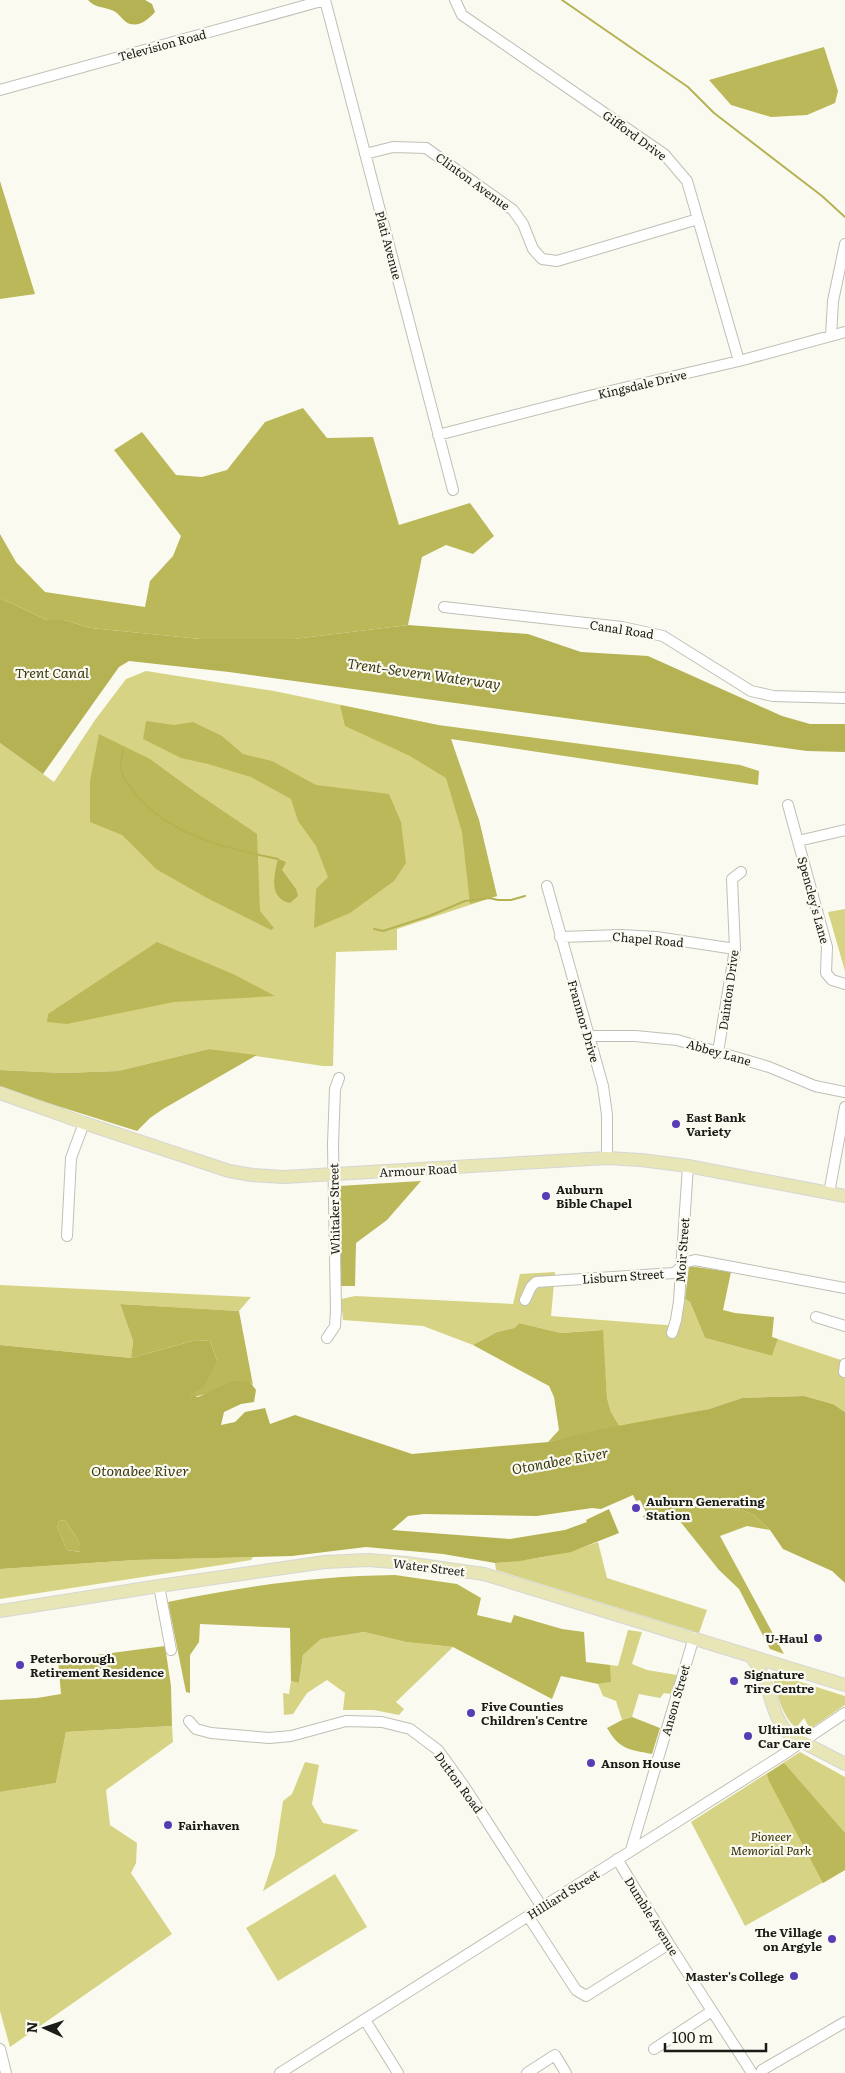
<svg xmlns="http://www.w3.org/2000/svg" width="845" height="2073" viewBox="0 0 845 2073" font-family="Literata,serif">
<rect width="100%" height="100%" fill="#fafaf1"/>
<!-- green -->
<path fill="#d6d484" d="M146,671L274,691L438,725L479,820L497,896L397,929V950L336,952L333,1066H323L209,1049L118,1071L64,1073L0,1070V743L54,782L95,720L126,679Z
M845,909V971L828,912Z
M555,1272L551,1316L678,1326L681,1297L690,1302L705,1338L772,1356L778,1339L841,1360L845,1364V1412L833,1404L804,1396L742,1398L709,1409L620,1427L611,1412L607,1398L602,1330L561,1333L519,1323L514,1328L497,1332L473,1345L423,1326L343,1320L341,1299L355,1296L513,1304L520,1274Z
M0,1285L251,1297L239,1311L120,1304L133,1341L131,1358L0,1345Z
M598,1542L607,1578L707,1610L699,1633L496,1570L495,1563C531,1560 564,1555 598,1542Z
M253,1557L251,1560L221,1565L0,1599V1569L135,1560Z
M628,1630L642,1632L632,1664L647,1670L677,1675L671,1694L664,1693L660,1698L639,1694L632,1717L622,1720L616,1701L603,1696L598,1684L610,1682V1665L618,1666Z
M364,1632L406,1642L453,1647L396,1702L404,1709L399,1715L374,1710H343L345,1693L327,1680L307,1693L293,1714L284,1715L283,1693L289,1694L291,1681L299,1683L303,1655L321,1639Z
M772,1673L845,1696V1705L810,1729L804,1718L796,1728C781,1715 776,1691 772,1673Z
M172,1726L173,1742L106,1790L110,1825L137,1843L136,1863L131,1873L172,1934L10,2047L0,2011V1792L56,1783L66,1732Z
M800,1752L845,1777V1870L745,1926L691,1822Z
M305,1762L319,1765L312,1804L323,1823L359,1830L263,1891L275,1855L283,1801L292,1794Z
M335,1874L367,1927L278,1981L246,1928Z"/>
<!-- forest -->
<path fill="#bbb859" d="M824,47L838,91L835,103L807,115L771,117L731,105L709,80Z
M0,181L35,294L0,299Z
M303,408L327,438L373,437L399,525L470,503L494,536L473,554L446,545L422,557L408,625L294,639H201L91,628L64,620H47L0,598V534L16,562L45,592L145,607L150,581L173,556L181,536L114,450L142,432L176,475L202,477L227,470L265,422Z
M340,705L438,725L740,765L759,771L758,785L451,739L479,820L497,896L470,904L462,832L446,778L410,756L345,726Z
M146,721L174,725L193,722L222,736L243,754L272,761L316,785L389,794L401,822L406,863L394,881L350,913L314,928L316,889L328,877L316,846L298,821L291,799L251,777L208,764L181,758L143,739Z
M99,734L150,759L195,792L257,834L260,911L274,928L271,930L207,898L156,869L122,835L90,822V781Z
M157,942L233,974L275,996L174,1002L67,1024L47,1022L48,1014Z
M209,1049L257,1055L163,1109L150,1118L137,1131L0,1088V1070L64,1073L118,1071Z
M421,1181L387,1220L356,1243L355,1286H339V1186Z
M689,1266L731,1272L723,1310L735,1313L774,1317L772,1337L778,1339L772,1356L705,1338L690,1302L685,1299Z
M120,1304L239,1311L253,1385L250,1382L194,1397L191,1395L217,1361L210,1341L196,1340L131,1358L133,1341Z
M519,1323L561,1333L603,1330L607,1398L611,1412L620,1427L548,1442L559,1430L554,1397L549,1386L473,1345L497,1332L514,1328Z
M682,1505L742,1510L754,1515L770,1530L747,1526L720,1536L784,1654L770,1649L739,1589L719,1570L671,1510Z
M65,1520L79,1541L81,1552L67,1550L57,1527L59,1521Z
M395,1575L457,1584L481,1598L477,1615L511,1623L514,1615L562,1629L584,1632L586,1662L610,1665L611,1682L598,1684L561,1676L552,1699L453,1647L406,1642L364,1632L321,1639L303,1655L299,1683L291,1681L290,1628L200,1624L199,1642L190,1655V1693L186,1692L168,1602C244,1586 317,1576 395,1575Z
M165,1646L171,1686L172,1726L66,1732L56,1783L0,1792V1700L37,1698L61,1694L58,1660Z
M632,1717L660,1728L652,1754C628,1749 620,1750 607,1728L622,1720Z
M784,1763L845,1833V1870L823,1883L769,1781L767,1774Z"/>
<!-- water -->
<path fill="#b5b253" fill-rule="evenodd" d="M88,0H145L152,4L155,12C148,20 137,29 126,22C122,19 119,14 114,11C106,7 94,8 88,0Z
M0,598L47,620H64L91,628L201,639H294L408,625L528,634L581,652L648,656L782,716L810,724H845V752L807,751L229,672L129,661L119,667L43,774L0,743Z
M278,859L286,862L282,870L296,889L298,896L290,903C268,898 274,875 278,859Z
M196,1340L210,1341L217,1361L205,1385L191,1395L198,1397L233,1381L250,1382L256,1390L254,1402L241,1404L224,1412L221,1425L235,1422L245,1412L265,1408L270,1424L295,1415L412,1454L548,1442L607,1428L709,1409L742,1398L804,1396L833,1404L845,1412V1583L832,1571L783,1549L770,1530L754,1515L742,1510L682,1505L646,1522L643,1516L647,1514L640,1500L636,1501L633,1495L601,1509L592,1508L537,1516L424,1514L408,1516L392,1530L510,1539L565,1530L587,1522L586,1520L609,1509L619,1533L571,1552L520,1561L495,1563L443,1554L366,1547L292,1556L135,1560L0,1569V1345L131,1358ZM65,1520L79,1541L80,1552L67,1550L57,1527L59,1521Z"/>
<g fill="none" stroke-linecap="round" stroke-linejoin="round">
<!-- stream -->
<path stroke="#b5b253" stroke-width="2" d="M562,0L688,87L714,113L822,196L845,217
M123,750C122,756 120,763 121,769C122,777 128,783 132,789C165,835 226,848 278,859
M374,929L383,931L429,916L465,901L489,898L498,900H511L525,896"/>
<defs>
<path id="minor" d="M325,0L453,490
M455,0L462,15L664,154L687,181L739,361
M0,90L325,0
M365,154L393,147L426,148L513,210L523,224L533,249L542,259L557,261L698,219
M831,336L833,301L845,244
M438,435L589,396L739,361L845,332
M444,607L622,627L663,636L751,691L773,696L845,698
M788,805L827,947L826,973L832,980L845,984
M798,841L845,830
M547,886L603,1086L607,1115V1158
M560,937L621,935L656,937L735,949
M588,1036H635L677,1040L769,1067L815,1086L845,1092
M718,1052L735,949L732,879L741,872
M829,1193L845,1107
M67,1236L71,1158L84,1123
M525,1300L531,1287L536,1282L674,1273L687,1262L695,1260L845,1288
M816,1317L845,1326
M672,1333L676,1320L679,1301L688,1166
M327,1338L335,1326L336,1310L333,1144L335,1089L339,1078
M844,1372L845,1364
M159,1586L171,1650
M189,1721L196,1729L211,1733L269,1738L291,1736L346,1721L382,1722L410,1729L438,1750L464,1786L542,1907
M631,1850L694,1637
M617,1859L669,1944L752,2073
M528,1916L576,1990L586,1996L669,1944
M365,2020L398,2073
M0,2049L6,2073
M654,2049L712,2011
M280,2073L781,1756L845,1713
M527,2073L555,2055L566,2073
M761,2073L762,2070L845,2022"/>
<path id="major" d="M0,1093L84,1123L229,1171L252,1175L284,1177L607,1158L641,1160L688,1166L845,1196
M0,1611L159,1586L325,1562L368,1560L406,1563L484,1574L845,1685
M751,1656C755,1662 760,1669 763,1676C772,1697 773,1720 791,1736L845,1764"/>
</defs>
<!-- minor casing -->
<use href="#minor" stroke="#bfbfb6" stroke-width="12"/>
<!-- major casing -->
<use href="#major" stroke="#d6d6d5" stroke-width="14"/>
<!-- minor -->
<use href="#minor" stroke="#fff" stroke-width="10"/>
<!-- major -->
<use href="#major" stroke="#e8e6b6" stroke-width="12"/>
</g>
<!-- markers -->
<g fill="#573cb4" stroke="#fafaf1" stroke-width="2">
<circle cx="676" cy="1124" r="5"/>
<circle cx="546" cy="1196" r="5"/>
<circle cx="636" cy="1508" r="5"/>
<circle cx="818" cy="1638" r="5"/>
<circle cx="20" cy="1665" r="5"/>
<circle cx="734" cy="1681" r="5"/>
<circle cx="471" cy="1713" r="5"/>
<circle cx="748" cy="1736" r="5"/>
<circle cx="591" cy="1763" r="5"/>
<circle cx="168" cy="1825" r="5"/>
<circle cx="832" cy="1939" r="5"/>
<circle cx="794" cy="1976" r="5"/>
</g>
<g text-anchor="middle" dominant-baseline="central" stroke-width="4.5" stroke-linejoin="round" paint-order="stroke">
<!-- street labels -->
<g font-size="12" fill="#1b1b18" stroke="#fafaf1">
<text transform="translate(162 45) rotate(-15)">Television Road</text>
<text transform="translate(635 135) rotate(36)">Gifford Drive</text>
<text transform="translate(473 181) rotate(36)">Clinton Avenue</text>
<text transform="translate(389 245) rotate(75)">Plati Avenue</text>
<text transform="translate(642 384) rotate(-13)">Kingsdale Drive</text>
<text transform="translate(622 629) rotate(9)">Canal Road</text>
<text transform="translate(814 900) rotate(75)">Spencley's Lane</text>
<text transform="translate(648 939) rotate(5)">Chapel Road</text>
<text transform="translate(728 990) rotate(-82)">Dainton Drive</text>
<text transform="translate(584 1021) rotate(74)">Franmor Drive</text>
<text transform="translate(719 1052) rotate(16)">Abbey Lane</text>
<text transform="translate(418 1170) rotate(-3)">Armour Road</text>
<text transform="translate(334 1209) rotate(-91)">Whitaker Street</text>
<text transform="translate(682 1250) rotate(-86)">Moir Street</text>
<text transform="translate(623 1276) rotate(-4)">Lisburn Street</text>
<text transform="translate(429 1567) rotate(7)">Water Street</text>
<text transform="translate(675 1700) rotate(-74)">Anson Street</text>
<text transform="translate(459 1782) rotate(54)">Dutton Road</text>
<text transform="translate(563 1894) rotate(-32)">Hilliard Street</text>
<text transform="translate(652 1916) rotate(58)">Dumble Avenue</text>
</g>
<!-- poi labels -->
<g font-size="12" font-weight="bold" fill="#1b1b18" stroke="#fafaf1" text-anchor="start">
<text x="686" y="1117">East Bank<tspan x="686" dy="14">Variety</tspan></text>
<text x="556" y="1189">Auburn<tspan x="556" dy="14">Bible Chapel</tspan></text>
<text x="646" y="1501">Auburn Generating<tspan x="646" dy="14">Station</tspan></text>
<text x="808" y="1638" text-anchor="end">U-Haul</text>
<text x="30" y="1658">Peterborough<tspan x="30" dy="14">Retirement Residence</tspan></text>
<text x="744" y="1674">Signature<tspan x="744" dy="14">Tire Centre</tspan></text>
<text x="481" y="1706">Five Counties<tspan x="481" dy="14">Children's Centre</tspan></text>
<text x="758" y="1729">Ultimate<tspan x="758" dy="14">Car Care</tspan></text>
<text x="601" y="1763">Anson House</text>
<text x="178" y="1825">Fairhaven</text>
<text x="822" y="1932" text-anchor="end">The Village<tspan x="822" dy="14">on Argyle</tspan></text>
<text x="784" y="1976" text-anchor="end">Master's College</text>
</g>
<!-- park labels -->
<g font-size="12" font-style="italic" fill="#312f05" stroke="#fafaf1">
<text x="771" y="1836">Pioneer<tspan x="771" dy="14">Memorial Park</tspan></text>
</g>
<!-- water labels -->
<g font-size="14" font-style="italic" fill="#39380f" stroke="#fafaf1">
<text x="52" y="672">Trent Canal</text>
<text transform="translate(424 673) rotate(8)">Trent–Severn Waterway</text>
<text transform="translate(560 1460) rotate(-10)">Otonabee River</text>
<text x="140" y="1470">Otonabee River</text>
</g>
</g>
<!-- north arrow -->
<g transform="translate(45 2028) rotate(273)" stroke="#fafaf1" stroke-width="4" paint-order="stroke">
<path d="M0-4L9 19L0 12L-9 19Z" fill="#1b1b18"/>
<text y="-8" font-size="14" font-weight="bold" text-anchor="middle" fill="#1b1b18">N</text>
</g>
<!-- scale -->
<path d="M665 2043v8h101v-8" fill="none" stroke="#1b1b18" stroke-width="2.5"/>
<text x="672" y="2043" font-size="15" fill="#1b1b18" stroke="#fafaf1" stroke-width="4" paint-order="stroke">100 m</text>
</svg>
